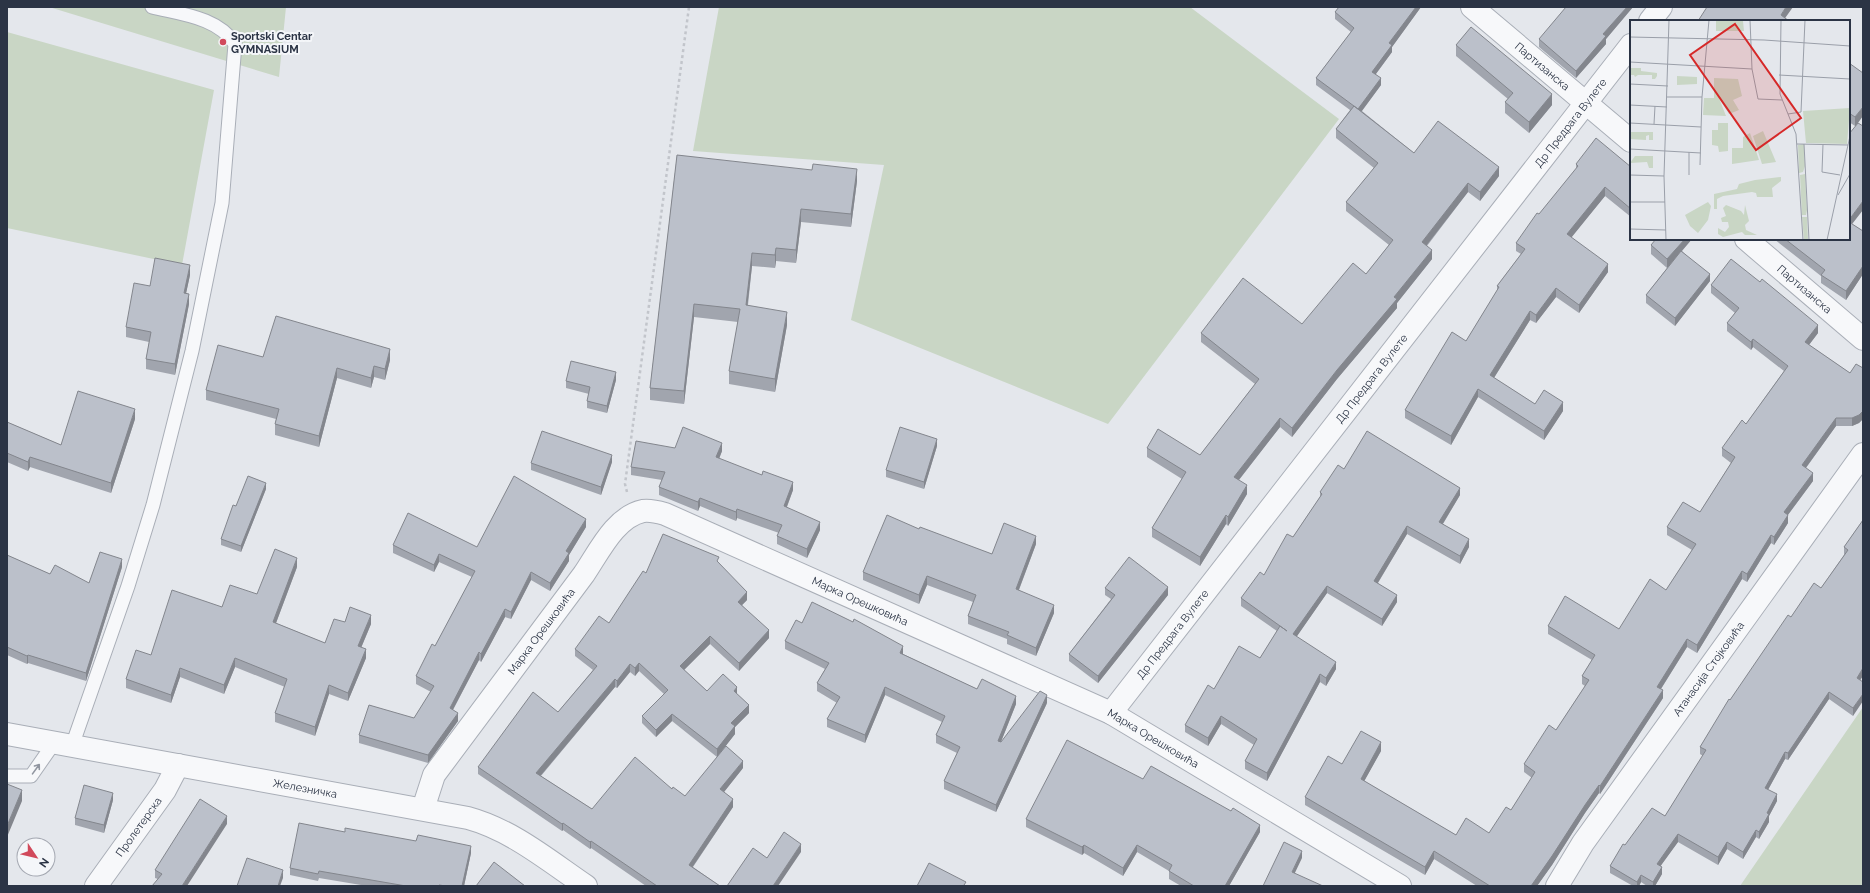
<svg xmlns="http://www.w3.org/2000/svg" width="1870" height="893" viewBox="0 0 1870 893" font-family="Raleway,sans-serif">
<rect width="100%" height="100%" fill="#e4e7ec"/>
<!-- green -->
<path fill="#c9d6c5" d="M49,7H286L279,77Z
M719,7H1190L1339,119L1108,424L851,320L884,165L693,151Z
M7,32L214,90L182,265L7,228Z
M1863,707V886H1740Z"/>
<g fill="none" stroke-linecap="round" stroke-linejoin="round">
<defs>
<path id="lane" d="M72,746L128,586L153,505L192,351L222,203L235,44C218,17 180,14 152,7
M7,776H31L54,743"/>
<g id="street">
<path id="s1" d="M1472,7L1631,141"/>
<path d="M1650,21L1661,7"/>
<path id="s2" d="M1746,239L1863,339"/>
<path id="s3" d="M1111,713L1631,45"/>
<path id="s4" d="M7,734L468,818C512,830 549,861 586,886"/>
<path id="s5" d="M423,809L434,775L584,574C599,552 615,517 643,511C650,510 658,512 665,514L1111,713L1400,886"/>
<path id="s6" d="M96,886L165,790L178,765"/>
<path id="s7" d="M1557,886L1583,843L1863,454"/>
</g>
</defs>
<!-- lane casing -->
<use href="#lane" stroke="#a9aeb7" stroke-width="15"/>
<!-- street casing -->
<use href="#street" stroke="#a9aeb7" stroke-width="24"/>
<!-- path -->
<path stroke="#c2c5cb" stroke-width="2.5" stroke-dasharray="3 3" stroke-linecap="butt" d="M627,492L625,484L689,7"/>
<!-- lane -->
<use href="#lane" stroke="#f7f8fa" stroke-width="13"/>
<!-- street -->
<use href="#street" stroke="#f7f8fa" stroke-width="22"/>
</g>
<!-- wall -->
<path fill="#a1a5ae" d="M1339,7H1421L1392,47V52L1376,74L1381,85L1362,111L1414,153L1499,176L1480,201L1468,192L1427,246L1432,259L1397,303V308L1337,379L1292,437L1280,427L1239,480L1247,494L1228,526L1226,524L1200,566L1152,537V528L1182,479L1147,457V448L1200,455L1255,384L1201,342V333L1302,324L1366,274L1389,245L1346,211V202L1374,168L1336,138V129L1350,110L1316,85V78L1351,32L1335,19V12Z
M1633,7L1606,39V44L1576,78L1539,47V39Z
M1456,45L1552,105L1529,133L1505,113V102L1508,99L1456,56Z
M1849,63L1858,123L1852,224L1863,231V274L1846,300L1821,283V276L1774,239H1849L1855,126L1849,122Z
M677,155L857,181L851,227L801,222L796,263L776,261L775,268L752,266L748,305L787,325L775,392L729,384V371L738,322L694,317L684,404L650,400V388Z
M1576,164L1631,167V217L1605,196L1571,237L1608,272L1579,313L1556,297L1536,323L1530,320L1494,378L1535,404L1563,411L1544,440L1478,397L1451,445L1405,418V410L1466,341L1497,291V286L1521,254L1516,251V243L1576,169Z
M1692,239L1682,251L1710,281L1675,326L1646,303V295L1667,268L1651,254V245Z
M190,275L186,293L189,304L175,375L146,369V359L149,342L126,337V327L150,286Z
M1711,285L1818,333L1809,345L1850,373L1863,368V419L1859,423L1852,426H1836L1806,468L1813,481L1788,515V523L1774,545L1771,543L1747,582L1742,579L1697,653L1687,647L1661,689L1663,698L1600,794L1599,793L1585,813L1552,865L1537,886H1477L1434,859L1425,875L1305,805V797L1342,764L1381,751L1364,781L1456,835L1489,833L1511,810L1532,778L1524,772V764L1556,730L1585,686L1582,684V676L1592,660L1548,634V626L1619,629L1666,590L1692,550L1667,535V527L1700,512L1731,463L1722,456V448L1746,424L1784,371L1753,347L1751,350L1727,331V323L1735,313L1711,293Z
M263,357L390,360L385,380L374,377L371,388L337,378L319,447L275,435V424L276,419L206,400V390Z
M616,380L607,413L587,408V401L589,394L566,388V381Z
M135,419L111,493L30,467L28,471L7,462V422L61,445Z
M937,446L924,489L886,477V470Z
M675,448L722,451L719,459L793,490L787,507L820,530L807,558L777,544V536L779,533L737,518L736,521L700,506L698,511L659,495V487L662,480L631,475V467Z
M612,462L601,495L531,470V463Z
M1344,469L1460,495L1443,524L1469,547L1460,564L1407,534L1378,583L1397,602L1382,626L1327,593L1296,637L1336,669L1326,686L1320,682L1267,781L1245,769V761L1254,745L1221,724L1208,746L1185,732V725L1214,689L1260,658L1277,631L1241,606V598L1264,575L1293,537L1320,497V492Z
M266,489L241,552L221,545V539L236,506Z
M1863,520L1860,680L1853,716L1829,699L1788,760L1785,759L1768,790L1777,801L1769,816V822L1759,839L1756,837L1743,859L1727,849L1718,865L1678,842L1660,866L1662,874L1655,886H1647L1641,882L1639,886H1633L1610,873V866L1625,845L1665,816L1703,756L1700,754V747L1730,700L1791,617L1821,588L1844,555V547Z
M586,527L569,555V561L550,591L531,580L511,619L505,617L481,662L479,660L453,710L458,721L428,763L359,743V735L414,718L431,692L416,684V676L435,646L472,577L439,562L434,572L393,553V545L477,547Z
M919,529L992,554L1036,544L1019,590L1054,613L1036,656L1007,644V639L968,624V616L973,602L927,585L919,604L863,580V572Z
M7,555L50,574L89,583L122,567L86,681L28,663L27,664L7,655Z
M719,563L747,600L742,605L769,638L739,671L710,644L684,670L707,691L737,694L749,713L735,727V734L717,757L672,721L656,737L642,723V716L664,694L639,671L635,676L630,672L617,688L615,687L541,776L592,809L672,789L685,796L743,768L724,792L733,807L693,867L720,886H646L591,848L590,849L563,830L562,831L478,774V767L558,712L593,670L575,656V649L609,623L646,573Z
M297,567L276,623L325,643L345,622L371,624L361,648L366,658L348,701L329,694L315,736L275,722V713L285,687L235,667L224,694L180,677L171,703L126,688V679L151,655L257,594Z
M1105,588L1168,595L1098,683L1069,661V654L1111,599L1105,595Z
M853,622L903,654L977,689L1016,704L1001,742L1047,703L996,812L944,789V781L957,753L936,743V735L942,722L885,695L865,743L827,727V719L837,703L817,691V683L825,669L785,649V641L802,623Z
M1143,779L1260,832L1229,886H1181L1169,879V871L1137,852L1123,876L1084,853L1082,855L1026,827V819Z
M113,800L104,833L75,825V818Z
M227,824L158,879L155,878V870Z
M345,832L471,853L464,886H367L319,878L318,881L290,875V868Z"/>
<!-- shaded-wall -->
<path fill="#83868d" d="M1416,7H1421L1392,47V52L1372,79V72L1389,43Z
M1627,7H1633L1606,39V44L1576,78V71L1603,34Z
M1786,7H1793L1783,21L1781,15Z
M1381,78V85L1358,116V109Z
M1552,94V105L1529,133V122Z
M1863,107V116L1855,127V117Z
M1499,167V176L1480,201V192Z
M857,169V181L851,227V214Z
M1468,183V192L1422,251V242Z
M1605,187V196L1567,243V234Z
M1863,201V210L1849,228V220Z
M801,209V222L796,263V250Z
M1685,239H1692L1667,268V259Z
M776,248V261L775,268V255Z
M1432,250V259L1397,303V308L1337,379L1292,437V428L1337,370L1394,297Z
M752,253V266L746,317V305Z
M1608,264V272L1579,313V305Z
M190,265V275L184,303V293Z
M1863,266V274L1846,300V291Z
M1710,274V281L1675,326V318Z
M1556,288V297L1536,323V315Z
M189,294V304L175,375V364Z
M694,304V317L684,404V391Z
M1530,311V320L1490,384V375Z
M787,312V325L775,392V379Z
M1818,325V333L1805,350V342Z
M1753,339V347L1751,350V342Z
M390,349V360L385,380V369Z
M374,366V377L371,388V378Z
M337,368V378L319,447V436Z
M616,372V380L607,413V406Z
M1478,389V397L1451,445V436Z
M1563,402V411L1544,440V431Z
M135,409V419L111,493V483Z
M1863,411V419L1859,423L1852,426V418Z
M1280,418V427L1234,486V477Z
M1836,418V426L1802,473V465Z
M937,439V446L924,489V482Z
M722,443V451L716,466V457Z
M612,455V462L601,495V487Z
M30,457V467L28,471V462Z
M1813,473V481L1784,520V512Z
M793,482V490L784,514V506Z
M266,483V489L241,552V546Z
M1247,485V494L1228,526V517Z
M1460,488V495L1439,530V522Z
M700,498V506L698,511V502Z
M737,509V518L736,521V512Z
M1226,515V524L1200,566V557Z
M1788,515V523L1774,545V537Z
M586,519V527L569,555V561L550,591V583L566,551Z
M820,522V530L807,558V549Z
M1407,526V534L1374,589V581Z
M1771,535V543L1747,582V574Z
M1036,536V544L1016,597V589Z
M1469,539V547L1460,564V556Z
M439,554V562L434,572V565Z
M297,558V567L273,631V622Z
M122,559V567L86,681V673Z
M1742,571V579L1697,653V645Z
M531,572V580L511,619V612Z
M927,576V585L919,604V595Z
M1327,586V593L1293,642V634Z
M1168,587V595L1098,683V676Z
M747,592V600L738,609V602Z
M1397,595V602L1382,626V619Z
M1054,605V613L1036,656V648Z
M505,609V617L481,662V654Z
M371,615V624L358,655V646Z
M769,630V638L739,671V663Z
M710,636V644L680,674V666Z
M1687,639V647L1657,695V687Z
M903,646V654L900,661V653Z
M366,649V658L348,701V693Z
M479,652V660L450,715V708Z
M28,655V663L27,664V656Z
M235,658V667L224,694V685Z
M1336,662V669L1326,686V678Z
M639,663V671L635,676V668Z
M630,664V672L617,688V681Z
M180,668V677L171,703V695Z
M1863,668V676L1857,685V678Z
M1320,674V682L1267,781V773Z
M615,679V687L536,781V773Z
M329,685V694L315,736V727Z
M737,687V695L734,691Z
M885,687V695L865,743V735Z
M1663,690V698L1600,794V786Z
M1829,692V699L1788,760V753Z
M1863,694V701L1853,716V708Z
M1047,695V703L996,812V805Z
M1016,696V704L998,749V741Z
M749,705V713L735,727V734L717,757V749L731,723Z
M458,713V721L428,763V755Z
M672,714V721L656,737V730Z
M1221,716V724L1208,746V738Z
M1381,742V751L1361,787V779Z
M1785,752V759L1765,795V788Z
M743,761V768L720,797V789Z
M1599,785V793L1585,813L1552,865L1537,886H1531L1585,805Z
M22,790V801L7,837V826Z
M113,793V800L104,833V825Z
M1777,794V801L1769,816V822L1759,839V832L1767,813Z
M733,799V807L689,872V865Z
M227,816V824L187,886H182Z
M563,823V830L562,831V824Z
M1260,825V832L1229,886H1225Z
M1756,830V837L1743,859V852Z
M1678,834V842L1657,871V864Z
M591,841V848L590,849V842Z
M1727,842V849L1718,865V857Z
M801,844V852L778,886H773Z
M1084,845V853L1082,855V847Z
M1137,845V852L1123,876V868Z
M471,846V853L464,886H462Z
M1302,851V858L1292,879V872Z
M1434,851V859L1425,875V867Z
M1662,867V874L1655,886H1653V882Z
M283,870V878L280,886H278Z
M1641,875V882L1639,886H1637V882Z"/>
<!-- building -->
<path fill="#bbc0ca" stroke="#83868d" d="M1339,7H1416L1389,43L1392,45L1372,72L1381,78L1358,109L1316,78L1354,28L1335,12Z
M1566,7H1627L1603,34L1606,36L1576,71L1539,39Z
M1707,7H1786L1781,15L1789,21H1698Z
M1471,27L1552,94L1529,122L1505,102L1513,93L1456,45Z
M1849,63L1863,73V107L1855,117L1849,113Z
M1354,106L1414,153L1438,121L1499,167L1480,192L1468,183L1422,242L1432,250L1394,297L1397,299L1337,370L1292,428L1280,418L1234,477L1247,485L1228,517L1226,515L1200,557L1152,528L1186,472L1147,448L1158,429L1200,455L1259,379L1201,333L1243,278L1302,324L1353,263L1366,274L1393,240L1346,202L1378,163L1336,129Z
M1858,123L1863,126V201L1849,220V134Z
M1596,138L1631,167V209L1605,187L1567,234L1608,264L1579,305L1556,288L1536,315L1530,311L1490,375L1535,404L1544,390L1563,402L1544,431L1478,389L1451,436L1405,410L1452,332L1466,341L1499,287L1497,286L1525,249L1516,243L1537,213L1539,214L1578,166L1576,164Z
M677,155L812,170L813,164L857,169L851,214L801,209L796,250L776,248L775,255L752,253L746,305L787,312L775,379L729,371L740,309L694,304L684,391L650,388Z
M1849,222L1863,231V266L1846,291L1821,275L1825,270L1785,239H1849Z
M1656,239H1685L1667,259L1651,245Z
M1681,251L1710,274L1675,318L1646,295Z
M155,258L190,265L184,293L189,294L175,364L146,359L151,332L126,327L134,283L150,286Z
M1731,259L1760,282L1762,279L1818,325L1805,342L1850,373L1856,364L1863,368V411L1859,415L1852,418H1836L1802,465L1813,473L1784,512L1788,515L1774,537L1771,535L1747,574L1742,571L1697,645L1687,639L1657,687L1663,690L1600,786L1599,785L1585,805L1552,856L1531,886H1490L1434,851L1425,867L1305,797L1328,756L1342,764L1361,731L1381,742L1361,779L1456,835L1466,818L1489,833L1506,807L1511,810L1535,772L1524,764L1549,725L1556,730L1589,680L1582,676L1595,655L1548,626L1565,596L1619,629L1650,579L1666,590L1696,544L1667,527L1683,502L1700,512L1735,457L1722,448L1742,420L1746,424L1788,366L1753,339L1751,342L1727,323L1739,308L1711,285Z
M276,316L390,349L385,369L374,366L371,378L337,368L319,436L275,424L279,409L206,390L218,345L263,357Z
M571,361L616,372L607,406L587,401L590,387L566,381Z
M78,391L135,409L111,483L30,457L28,462L7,453V422L61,445Z
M683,427L722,443L716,457L762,475L763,471L793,482L784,506L820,522L807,549L777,536L782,525L737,509L736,512L700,498L698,502L659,487L665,472L631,467L636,441L675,448Z
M900,427L937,439L924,482L886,470Z
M542,431L612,455L601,487L531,463Z
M1367,431L1460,488L1439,522L1469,539L1460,556L1407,526L1374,581L1397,595L1382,619L1327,586L1293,634L1336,662L1326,678L1320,674L1267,773L1245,761L1257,739L1221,716L1208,738L1185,725L1208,685L1214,689L1239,646L1260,658L1280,626L1287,631L1241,598L1260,572L1264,575L1287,534L1293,537L1322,494L1320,492L1338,465L1344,469Z
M248,476L266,483L241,546L221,539L233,505L236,506Z
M514,476L586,519L566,551L569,553L550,583L531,572L511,612L505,609L481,654L479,652L450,708L458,713L428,755L359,735L369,705L414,718L434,686L416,676L432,644L435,646L475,571L439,554L434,565L393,545L408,513L477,547Z
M887,515L919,529L920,527L992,554L1004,523L1036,536L1016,589L1054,605L1036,648L1007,635L1009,632L968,616L976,595L927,576L919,595L863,572Z
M1863,520V668L1857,678L1863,682V694L1853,708L1829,692L1788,753L1785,752L1765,788L1777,794L1767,813L1769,814L1759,832L1756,830L1743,852L1727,842L1718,857L1678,834L1657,864L1662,867L1653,882L1641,875L1637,882L1610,866L1623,844L1625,845L1652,808L1665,816L1706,750L1700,747L1729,699L1730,700L1788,615L1791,617L1814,583L1821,588L1848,550L1844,547Z
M663,534L719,557L717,561L747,592L738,602L769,630L739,663L710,636L680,666L707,691L723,674L737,687L734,691L749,705L731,723L735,726L717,749L672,714L656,730L642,716L668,690L639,663L635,668L630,664L617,681L615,679L536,773L592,809L635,757L672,789L673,787L685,796L726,746L743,761L720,789L733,799L689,865L720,886H657L591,841L590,842L563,823L562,824L478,767L533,692L558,712L597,666L575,649L599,616L609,623L643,571L646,573Z
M275,549L297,558L273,622L325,643L334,619L345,622L350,607L371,615L358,646L366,649L348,693L329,685L315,727L275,713L287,679L235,658L224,685L180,668L171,695L126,679L136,650L151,655L172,590L222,607L230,585L257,594Z
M100,552L122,559L86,673L28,655L27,656L7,647V555L50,574L55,565L89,583Z
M1129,557L1168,587L1098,676L1069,654L1115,595L1105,588Z
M812,602L853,622L854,619L903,646L900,653L977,689L982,679L1016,696L998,741L1001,742L1040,691L1047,695L996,805L944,781L960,747L936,735L945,716L885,687L865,735L827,719L840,697L817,683L829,663L785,641L796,620L802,623Z
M1067,740L1143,779L1151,766L1231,811L1233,808L1260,825L1225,886H1194L1169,871L1172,865L1137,845L1123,868L1084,845L1082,847L1026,819Z
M7,784L22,790L7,826Z
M84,785L113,793L104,825L75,818Z
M200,799L227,816L182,886H152L162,874L155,870Z
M299,823L345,832V828L416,841L418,835L471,846L462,886H446L439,885V886H406L319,871L318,874L290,868Z
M784,832L801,844L773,886H727L753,848L767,858Z
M1284,842L1302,851L1292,872L1323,886H1263Z
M247,858L283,870L278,886H237Z
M494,862L525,886H476Z
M929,863L966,882L964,885L967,886H917Z"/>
<!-- one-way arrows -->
<defs><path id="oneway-shaft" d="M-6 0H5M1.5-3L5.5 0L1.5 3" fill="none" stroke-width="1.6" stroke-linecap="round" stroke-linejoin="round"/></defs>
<use stroke="#9196a0" href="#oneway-shaft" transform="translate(36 769) rotate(-54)"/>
<!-- markers -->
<circle fill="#d1495b" stroke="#f4f6f9" stroke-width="1.5" cx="223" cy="42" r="4"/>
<g text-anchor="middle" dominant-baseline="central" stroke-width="4" stroke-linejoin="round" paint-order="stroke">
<!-- poi labels -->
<g font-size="11" font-weight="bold" fill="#2b3445" stroke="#f4f6f9" text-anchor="start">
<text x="231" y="36">Sportski Centar<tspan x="231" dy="13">GYMNASIUM</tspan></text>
</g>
<!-- street labels -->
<g font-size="11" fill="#2b3445" stroke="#f4f6f9">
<text stroke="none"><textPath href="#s1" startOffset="92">Партизанска</textPath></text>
<text stroke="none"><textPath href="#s3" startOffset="748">Др Предрага Вулете</textPath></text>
<text stroke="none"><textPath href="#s2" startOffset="77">Партизанска</textPath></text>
<text stroke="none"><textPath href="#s3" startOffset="424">Др Предрага Вулете</textPath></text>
<text stroke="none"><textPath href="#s5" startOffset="611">Марка Орешковића</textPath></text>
<text stroke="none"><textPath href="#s5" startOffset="215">Марка Орешковића</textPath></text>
<text stroke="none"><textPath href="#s3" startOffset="100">Др Предрага Вулете</textPath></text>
<text stroke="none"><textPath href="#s7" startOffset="265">Атанасија Стојковића</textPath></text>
<text stroke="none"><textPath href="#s5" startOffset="935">Марка Орешковића</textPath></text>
<text stroke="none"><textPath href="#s4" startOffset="303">Железничка</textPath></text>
<text stroke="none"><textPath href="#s6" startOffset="73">Пролетерска</textPath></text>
</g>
</g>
<!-- overview -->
<g transform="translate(1630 20)">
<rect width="220" height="220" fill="#e4e7ec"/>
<path d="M86,1H113L114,11H86ZM0,48H11V51L27,53V56L25,59H22V55H8L5,57L4,55H0ZM47,56L67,57V64L47,65ZM84,58L108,59L112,76L103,80L109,90L99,94L89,78L96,96L73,95L74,78H84ZM220,88L217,124L176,123L173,91ZM88,103H98V131L89,132L88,126L82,125V110H88ZM133,111L146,142L132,144L123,116ZM0,112H23V120H19V115L16,116V120L0,119ZM120,113L129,140L102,144V128H113V117ZM174,124L175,146L173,152L169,153L168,125ZM5,136H23V148H19L17,142L0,143ZM175,154L177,190L176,195H172L170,155ZM151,157V161L142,168L143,177H127L126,173L122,172L93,176L87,179V189H84V174L107,169L109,164L125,160ZM78,182L81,186L78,200L68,213L60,206L55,195ZM96,185L111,191L114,195L115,185L119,201L115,205L116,210L127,215H115L112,212L93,217L88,214V208L95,212L99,207L98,202H92L91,198L96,196L93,188ZM172,197H177L178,220H174Z" fill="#c9d6c5"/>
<path fill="none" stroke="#9a9fa9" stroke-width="1" d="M120,0L122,49L128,79L152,80M151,0L150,74L166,114L173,220M0,17L134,20L220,26M0,42L122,49M149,55L220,59M0,64L38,66M37,77H72M0,85L37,87M158,94L171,92L175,0M0,103L71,107M24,104L25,86M167,124L218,125M174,124L179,220M193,124L192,152L210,155M0,129L71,133M59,132V155M70,145L72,77L79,0M0,155L34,156M208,175L220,154M0,182H35M0,209L36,210M36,220L34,156L39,0M197,220L220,116"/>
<path fill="#d62828" fill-opacity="0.15" stroke="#d62828" stroke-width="2" d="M105,4L171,98L126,130L60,35Z"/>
<rect width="220" height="220" fill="none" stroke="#2b3445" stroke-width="2"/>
</g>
<!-- border -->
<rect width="1870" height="893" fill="none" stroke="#2b3445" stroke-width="16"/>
<!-- north arrow -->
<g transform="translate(36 857) rotate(125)"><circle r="19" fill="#f4f6f9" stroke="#a4a8b1"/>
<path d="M0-3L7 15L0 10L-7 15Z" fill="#d1495b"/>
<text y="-6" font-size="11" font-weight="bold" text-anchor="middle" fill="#2b3445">N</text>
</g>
</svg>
